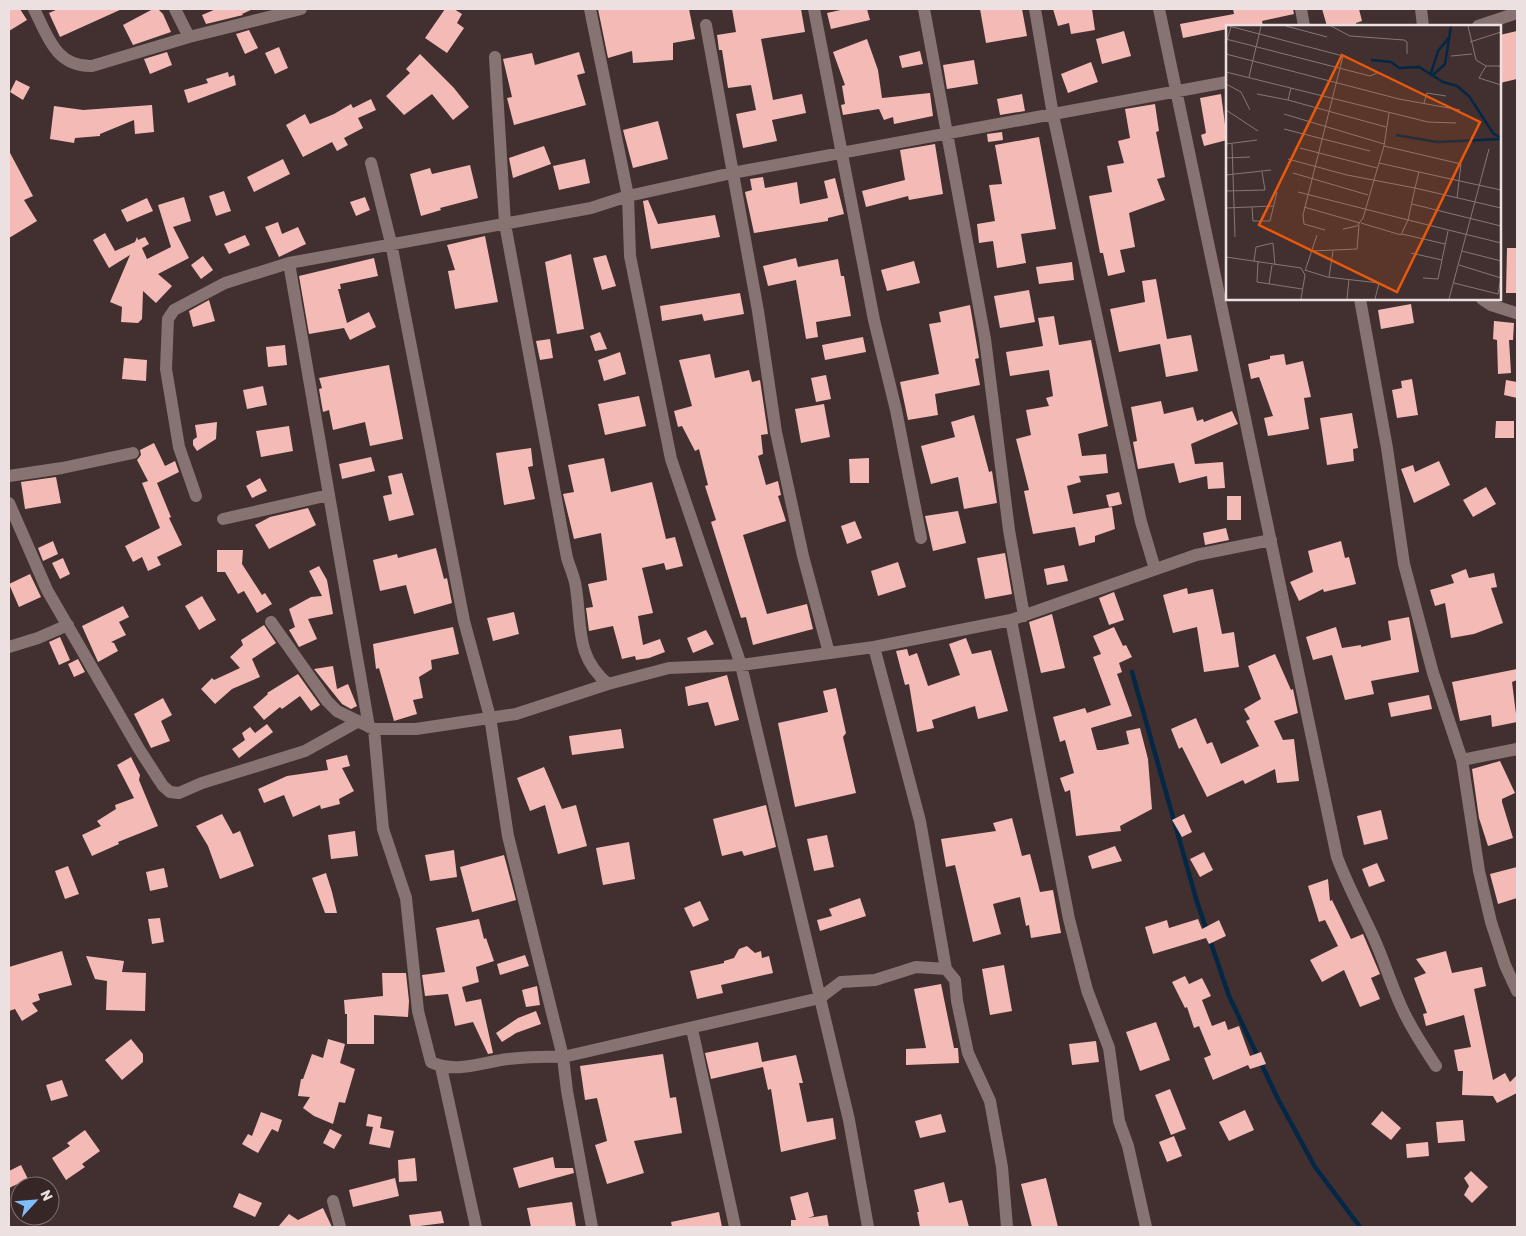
<svg xmlns="http://www.w3.org/2000/svg" width="1526" height="1236" viewBox="0 0 1526 1236" font-family="Rubik,sans-serif">
<rect width="100%" height="100%" fill="#41302f"/>
<g fill="none" stroke-linecap="round" stroke-linejoin="round">
<!-- stream -->
<path stroke="#032745" stroke-width="4.5" d="M1132,672L1197,902L1229,996L1278,1099L1315,1167L1360,1227"/>
</g>
<!-- building -->
<path fill="#f4bab6" d="M9,9H20L27,20L9,31Z
M58,9H122L60,37L49,13Z
M153,9H158L163,14L171,32L133,45L123,25Z
M216,9H253L242,14L243,15L206,24L202,15Z
M445,9H454L462,14L457,23L464,28L447,53L425,38Z
M598,9H689L695,39L673,43V60L633,63L632,51L608,58Z
M732,9H801L805,32L761,39L773,100L802,94L806,113L772,120L777,141L743,148L736,114L756,110L751,85L728,88L722,50H719L717,35L736,32Z
M845,9H867L870,20L831,29L827,13Z
M980,9H1022L1027,36L986,43Z
M1053,9H1092L1095,30L1071,34L1069,23L1058,26Z
M1233,9H1293L1294,14L1262,21L1263,26H1227V29L1183,38L1180,24L1234,14Z
M1322,9H1359L1362,21L1356,23V26H1327Z
M249,30L258,48L245,54L236,34Z
M1124,31L1131,56L1102,64L1096,39Z
M1517,31V79L1500,83V35Z
M867,39L878,70L882,98L930,93L933,116L894,124L893,117L884,120L879,109L843,115L841,105L845,104L842,86L845,85L833,52Z
M279,47L288,68L275,74L265,53Z
M920,51L923,64L902,68L899,56Z
M167,52L172,65L150,74L144,59Z
M579,52L585,73L577,75L586,105L514,125L507,98L512,97L503,59L532,53L535,65Z
M420,54L454,88L469,107L453,120L432,94L404,115L386,96L410,73L406,69Z
M974,60L978,84L947,89L943,65Z
M1091,62L1098,82L1068,93L1061,74Z
M228,72L229,77L234,75L236,85L188,103L184,90L208,83L206,79Z
M16,80L30,87L23,100L10,92Z
M1022,94L1025,111L1000,115L997,99Z
M1221,94L1227,140L1204,146L1201,135L1206,133L1200,98Z
M371,99L376,110L358,118L363,128L344,138L348,145L337,151L332,142L303,157L286,125L305,114L310,124L334,114L351,104L353,108Z
M1155,104L1159,131L1156,132L1165,177L1157,179L1165,200L1129,213L1135,247L1120,250L1125,272L1108,276L1103,253H1100L1089,196L1112,192L1107,166L1124,163L1118,141L1130,138L1125,109Z
M152,105L154,132L135,134L134,120L100,134V136L75,138L74,143L50,139L54,106L83,110Z
M658,121L668,159L633,168L623,130Z
M1002,132L1003,140L988,142L987,134Z
M1039,137L1056,229L1021,234L1026,263L997,268L993,241L979,243L977,224L995,221L989,185L1002,184L995,145Z
M935,144L943,194L909,200L908,196L866,207L862,191L905,180L900,150Z
M544,146L551,164L513,178L509,158Z
M9,151L33,196L24,200L37,221L9,238Z
M283,159L290,174L254,192L247,177Z
M585,159L590,183L559,190L553,166Z
M470,165L478,198L440,208L441,210L421,216L410,174L430,168L432,174Z
M763,177L765,188L797,182L800,204L828,198L824,181L835,178L844,214L828,218V221L754,233L745,192L752,190L750,179Z
M224,191L231,211L216,216L209,196Z
M184,197L191,221L173,227L189,258L158,274L172,286L156,303L143,291L142,319L138,323L121,322L122,307L110,302L130,255L109,268L93,240L105,233L115,251L135,242L137,237L138,240L145,237L149,244L142,248L147,259L171,247L158,205Z
M365,197L370,210L356,216L350,202Z
M147,198L153,211L127,222L121,210Z
M648,200L658,224L715,215L720,237L651,249L643,201Z
M278,222L282,234L298,227L306,244L279,257L265,227Z
M245,235L250,245L229,254L224,244Z
M485,236L498,302L455,309L448,271L455,270L447,245Z
M1507,248H1517V293H1506Z
M571,254L584,329L557,334L545,262Z
M606,255L616,286L602,290L593,258Z
M203,256L213,270L201,279L191,265Z
M374,258L378,276L340,284L341,289H338L347,323L369,312L376,327L350,340L344,328L309,334L299,276Z
M796,258L798,267L838,259L841,276H844L851,316L816,322L818,337L806,339L796,280L768,286L763,266Z
M914,261L920,283L887,291L881,270Z
M1072,262L1074,280L1039,284L1036,267Z
M1156,279L1167,339L1191,335L1198,371L1166,377L1160,344L1119,352L1110,309L1145,302L1142,281Z
M1029,290L1035,322L1000,328L994,296Z
M740,293L744,314L704,321L702,314L662,321L660,306Z
M209,300L215,321L193,327L189,311Z
M1411,304L1414,323L1381,329L1378,310Z
M970,305L979,358L975,359L980,385L935,394L938,415L908,420L900,382L939,374L929,324L941,322L939,312Z
M1054,316L1059,345L1091,340L1108,426L1078,434L1082,456L1106,454L1108,473L1079,476L1081,482L1067,486L1073,514L1112,507L1115,529L1095,536V542L1079,546L1075,527L1033,534L1024,491L1029,490L1016,439L1031,435L1026,410L1049,406L1046,398L1053,396L1049,370L1010,376L1006,352L1043,346L1038,318Z
M1494,321L1514,323L1513,340H1509L1511,373L1498,374L1497,340L1493,339Z
M600,332L607,349L595,351L590,336Z
M863,337L866,352L825,360L822,345Z
M550,339L553,358L540,360L536,341Z
M285,345L287,365L268,367L266,347Z
M620,352L626,374L604,381L598,360Z
M710,354L715,378L749,370L752,382L760,380L768,434L761,435L763,454L758,456L766,485L778,481L781,495L778,496L786,521L743,535L767,614L807,604L813,629L753,645L746,617L741,618L711,522L716,520L705,486L708,485L699,449L695,451L682,426L678,427L674,411L692,406L679,360Z
M1284,354L1286,365L1303,361L1311,397L1304,398L1309,429L1268,436L1264,418L1273,416L1259,377L1251,379L1248,364L1270,359V356Z
M124,358L147,360L146,381L122,379Z
M389,365L403,439L370,446L365,422L333,430L329,410L323,412L319,389L322,388L319,378Z
M826,375L831,399L816,402L811,378Z
M1412,379L1418,415L1397,418L1392,390L1402,388L1401,381Z
M1506,380L1517,382V398L1504,395Z
M263,386L267,405L247,409L243,390Z
M639,396L646,426L605,435L598,404Z
M1161,401L1164,414L1193,407L1197,421L1203,419L1204,422L1232,411L1238,424L1191,444L1195,464L1223,462L1225,488L1208,489L1207,476L1179,483L1174,463L1138,469L1133,442L1137,441L1131,407Z
M824,404L830,437L801,443L795,409Z
M1352,413L1358,448L1353,449L1354,461L1327,465L1320,418Z
M974,415L989,472L992,471L997,503L964,509L958,477L931,484L921,446L955,437L951,422Z
M1496,421H1514V438H1495Z
M217,422L216,439L197,451L193,445V440L197,437L195,425Z
M289,426L293,451L261,457L256,431Z
M154,443L165,466L175,461L179,472L157,483L171,517L169,518L182,545L157,557L161,565L148,571L142,557L133,562L125,546L160,528L142,483L148,481L137,460L141,455L140,450Z
M531,448L533,466L528,467L535,499L504,505L496,453Z
M371,457L375,471L342,479L339,464Z
M604,458L611,492L652,482L666,539L675,537L683,566L666,570L664,563L642,568L653,613L638,616L643,645L660,639L665,652L649,658L636,660L635,656L622,659L613,626L589,631L586,608L593,607L588,584L607,580L601,533L574,539L563,494L574,492L568,465Z
M869,458V483H850L849,459Z
M1439,461L1450,485L1414,503L1401,469L1413,465L1415,472Z
M402,473L414,515L389,521L383,496L392,494L388,476Z
M56,477L61,503L25,509L21,482Z
M260,478L267,491L252,498L246,486Z
M1486,487L1496,504L1473,517L1463,500Z
M1119,492L1122,504L1109,507L1106,495Z
M1227,496H1241V520H1227Z
M308,508L316,525L269,549L255,525L270,517Z
M958,511L966,543L933,551L925,516Z
M855,521L862,538L847,544L841,526Z
M1226,528L1229,540L1205,545L1203,533Z
M53,541L58,554L43,561L38,548Z
M1341,541L1345,558L1349,557L1356,584L1324,592L1323,589L1299,601L1290,582L1313,572L1308,551Z
M436,548L444,579L447,578L452,603L414,614L406,585L380,591L373,560L397,554L398,558Z
M217,550H243L242,564L262,595L265,593L272,604L257,613L244,591L238,594L225,572H217Z
M1005,553L1012,594L985,599L977,558Z
M63,558L70,574L60,579L52,563Z
M898,562L906,587L878,596L871,571Z
M1064,565L1068,581L1047,585L1044,569Z
M319,566L327,580L333,614L308,619L317,639L299,647L289,630L295,627L289,609L311,597L322,596L309,571Z
M1466,569L1469,578L1494,573L1497,587L1491,588L1503,623L1474,634L1451,638L1445,603L1435,606L1430,590L1454,583L1451,575Z
M30,574L41,597L19,607L9,584Z
M1187,588L1188,594L1213,589L1222,634L1234,632L1239,667L1204,672L1197,627L1173,633L1163,595Z
M1114,592L1124,620L1109,625L1099,598Z
M202,596L216,620L199,630L185,606Z
M123,606L129,617L119,622L126,635L111,642L114,643L118,651L98,662L82,626Z
M514,612L519,634L493,641L487,618Z
M1052,614L1065,668L1041,673L1029,622Z
M1409,617L1419,672L1371,681L1374,694L1345,700L1332,655L1313,660L1306,637L1336,627L1342,648L1361,645V647L1391,640L1388,621Z
M264,625L276,643L252,659L260,677L232,689L215,704L201,689L212,678L214,680L240,668L230,657L243,645L241,640Z
M453,627L459,654L431,660L432,669L419,677L423,698L413,700L417,714L394,721L379,668L376,669L373,644Z
M1114,627L1123,646L1126,645L1132,657L1119,663L1122,672L1117,674L1132,716L1091,728L1097,750H1102L1129,744L1126,731L1140,728L1148,759L1152,809L1120,826L1121,831L1076,836L1070,790L1065,792L1060,778L1074,773L1065,740L1060,742L1053,717L1085,708L1087,713L1111,705L1093,657L1101,654L1093,636Z
M706,630L714,644L693,653L687,638Z
M60,637L70,660L59,665L49,642Z
M966,638L972,654L991,650L1008,711L978,719L975,706L932,720L934,728L917,732L909,684L905,685L896,651L907,649L909,656L917,653L928,686L960,675L949,644Z
M1275,654L1291,690L1293,689L1298,713L1274,721L1283,740L1294,739L1299,781L1277,783L1275,769L1245,784L1243,780L1207,797L1182,747L1179,749L1171,729L1196,718L1207,744L1212,742L1221,764L1259,746L1246,721L1250,719L1244,709L1261,699L1248,666Z
M78,659L85,672L74,677L68,664Z
M333,666L337,689L348,684L357,706L351,709L342,704L314,669Z
M1517,669V680L1512,682L1517,722L1492,727L1491,715L1460,721L1452,682Z
M298,674L320,705L311,711L300,696L282,709L280,707L264,720L253,707L268,694L267,693Z
M727,675L739,720L715,726L708,702L688,706L685,687Z
M836,688L846,733L843,737L856,793L795,807L778,723L828,712L823,691Z
M1429,695L1432,709L1391,717L1388,703Z
M163,698L172,715L161,721L170,741L151,748L134,714Z
M267,724L273,732L239,758L232,749L245,740L242,733L250,727L255,733Z
M621,729L624,748L572,755L569,736Z
M347,755L350,766L342,768L354,791L339,799L340,804L321,809L320,805L293,817L284,795L264,803L258,789L287,776L328,770L326,760Z
M131,757L140,775L139,780L158,826L118,842L119,844L92,856L82,835L101,826L97,821L116,809L115,805L134,798L117,765Z
M1500,761L1515,793L1502,799V802L1513,838L1488,846L1479,818L1472,769Z
M544,767L562,809L576,805L587,846L558,854L545,805L530,811L517,778Z
M766,805L776,847L744,856L742,851L722,856L713,819Z
M1381,810L1388,839L1364,845L1357,816Z
M222,814L233,834L240,831L254,866L220,879L208,846L196,826Z
M1184,814L1192,832L1182,837L1172,820Z
M1012,818L1022,856L1030,854L1040,892L1053,890L1061,933L1031,938L1029,925L1026,926L1020,897L993,904L1001,934L973,942L955,865L946,867L941,839L996,831L993,823Z
M355,831L358,856L331,859L328,835Z
M827,835L834,867L814,871L807,839Z
M629,842L635,879L603,885L596,848Z
M1115,846L1122,861L1092,869L1088,856Z
M454,850L457,877L430,881L425,855Z
M1204,852L1213,870L1200,877L1190,859Z
M504,855L516,900L472,912L460,867Z
M1377,863L1385,881L1369,887L1362,869Z
M68,866L79,894L65,899L55,871Z
M1517,867V898L1498,904L1490,874Z
M164,868L168,887L150,891L146,872Z
M326,873L332,892L337,913H325L312,878Z
M1328,879L1330,901L1332,900L1351,939L1363,934L1380,974L1371,978L1380,999L1360,1007L1344,970L1322,982L1310,960L1338,946L1325,920L1319,922L1308,886Z
M860,898L866,916L820,931L817,920L832,916L829,909Z
M700,901L709,920L693,927L684,908Z
M160,918L164,942L152,944L148,919Z
M479,919L484,939L486,938L494,961L476,967L479,982L462,987L466,1002L481,999L493,1053L488,1054L473,1022L455,1026L448,994L425,996L422,975L445,972L436,928Z
M1198,919L1202,929L1219,920L1226,936L1209,944L1206,938L1153,954L1145,927L1167,920L1169,928Z
M747,946L755,953L761,951L762,958L769,956L773,973L721,985L723,993L697,999L690,971L724,963V961L734,958L739,949Z
M62,951L72,985L38,994L40,1000L32,1003L38,1011L22,1021L15,1009L9,1011V967Z
M1446,951L1452,973L1482,967L1486,986L1474,989L1493,1080L1505,1073L1510,1082L1517,1075V1093L1497,1103L1493,1096L1462,1095L1463,1071H1458L1454,1050L1471,1047L1464,1015L1426,1026L1423,1014L1427,1013L1414,978L1426,973L1416,959Z
M525,955L529,966L500,975L497,964Z
M86,956L124,961L122,972L146,973L145,1011L106,1010L107,981L95,979Z
M1004,965L1012,1011L990,1015L982,969Z
M382,973H406L409,1001L408,1017L374,1015V1044H347V1014H345L344,1000L383,996Z
M1185,976L1189,984L1202,978L1211,996L1202,1000L1212,1026L1225,1021L1228,1030L1239,1026L1250,1056L1261,1052L1266,1064L1250,1069L1248,1065L1213,1080L1204,1058L1211,1055L1199,1026L1194,1028L1187,1007L1185,1008L1172,982Z
M941,984L954,1048H958L959,1063L906,1065V1049L926,1048L914,989Z
M537,986L540,1005L526,1007L522,990Z
M536,1011L541,1024L516,1033L502,1042L496,1033L518,1018Z
M1156,1022L1170,1060L1140,1071L1126,1032Z
M131,1039L143,1054V1062L122,1080L105,1060Z
M328,1039L345,1044L340,1063L355,1069L345,1103L339,1102L333,1124L314,1116L303,1108L310,1097L298,1096L301,1079H303L312,1054L323,1058Z
M1096,1041L1099,1062L1072,1065L1069,1044Z
M758,1042L762,1062L796,1055L803,1083H799L807,1122L833,1118L836,1139L781,1152L771,1089L768,1090L763,1067L711,1079L705,1053Z
M663,1054L670,1098L676,1097L682,1133L634,1141L644,1173L607,1184L595,1145L607,1141L597,1098L585,1100L580,1066Z
M62,1080L68,1096L51,1101L46,1085Z
M1170,1089L1186,1129L1171,1135L1155,1095Z
M1245,1110L1254,1130L1229,1141L1219,1122Z
M1382,1111L1401,1128L1391,1140L1371,1124Z
M261,1112L282,1120L278,1132L272,1129L258,1153L242,1144L248,1134L252,1136Z
M368,1114L382,1117L380,1128L394,1131L390,1148L369,1144L373,1127L366,1126Z
M941,1114L946,1132L920,1138L915,1121Z
M1463,1120L1465,1141L1438,1143L1436,1122Z
M330,1129L342,1135L334,1149L323,1143Z
M85,1130L100,1151L82,1164L85,1167L66,1180L52,1158L70,1146L67,1143Z
M1174,1136L1182,1156L1167,1162L1159,1142Z
M1428,1142L1429,1156L1407,1158L1406,1144Z
M553,1157L555,1168H573L574,1173L519,1188L513,1168Z
M415,1158L417,1181L399,1182L398,1160Z
M21,1165L28,1179L9,1188V1171Z
M1471,1171L1488,1187L1472,1203L1464,1195L1469,1186L1464,1178Z
M395,1178L399,1196L353,1207L349,1190Z
M1046,1178L1058,1227H1032L1021,1184Z
M944,1182L949,1203L962,1200L969,1227H920L917,1212H919L914,1190Z
M808,1192L814,1216L808,1218L827,1215L829,1227H791V1220H796L790,1197Z
M239,1193L262,1203L255,1217L233,1207Z
M572,1202L576,1227H531L527,1208Z
M323,1208L332,1227H278L289,1214L298,1220Z
M441,1211L444,1223L411,1227L409,1215Z
M719,1212L722,1227H672L671,1222Z"/>
<g fill="none" stroke-linecap="round" stroke-linejoin="round">
<!-- minor -->
<path stroke="#877472" stroke-width="12" d="M34,9C48,37 56,67 92,66L189,37L301,9
M175,9L189,37
M590,9L628,196L630,256L671,459L741,665L820,998L563,1057L567,1091L592,1227
M814,9L874,320L896,410L921,538
M924,9L985,339L1009,530L1024,616
M1035,9L1053,115L1141,522L1155,569
M1159,9L1337,857C1347,884 1360,908 1372,934C1383,957 1390,982 1401,1006C1410,1027 1423,1046 1436,1066
M1301,9L1304,26
M1421,9L1423,26
M706,25L758,311L776,432L803,556L829,653
M1478,26L1517,13
M495,57L505,224L567,558C570,568 575,578 576,588C582,627 575,656 608,684
M371,163L391,243L464,621L490,717L508,836L563,1057C545,1056 527,1057 508,1059C482,1062 456,1074 431,1062L418,1011L406,898L383,829L374,729
M289,263L369,727
M1360,299L1387,448L1404,564L1433,673L1462,760L1479,871L1491,922L1505,965L1517,991
M1482,299L1491,305L1516,313
M9,476L62,468L133,453
M196,496L179,447L166,369L168,319L174,310L225,283L289,263L591,208L628,196L732,173L1227,82
M9,503L47,590L139,749L163,786L170,792L179,793L202,783L305,751L357,722
M223,519L329,495
M1011,620L1069,919L1087,990L1109,1048L1119,1121L1128,1146L1146,1227
M271,622L327,701L337,711L374,729H416L516,714L608,684L669,668L741,665L874,647L1011,620L1196,555L1271,540
M9,647L38,638L68,625
M1462,760L1517,749
M946,969L955,980L957,1001L968,1053L990,1101L1002,1167L1007,1227
M692,1029L735,1227
M441,1067L476,1227
M333,1201L340,1227
M868,1227L849,1120L820,998L841,982L875,980L916,967L946,969L920,821L874,647"/>
</g>
<!-- overview -->
<g transform="translate(1226 25)">
<rect width="275" height="275" fill="#41302f"/>
<path fill="none" stroke="#032745" stroke-width="2.5" d="M145,35L165,37L173,43L193,42L217,57L231,61L243,71L267,108L275,113M205,48L212,26L224,11M207,50L219,39L225,1M170,110L211,117L275,114"/>
<path fill="none" stroke="#857776" stroke-width="1" d="M3,1L117,31L77,190L78,199L99,205M60,1L101,12M105,1L124,11L178,15L181,17V29M242,1L250,35L260,41H275M0,14L144,51L151,48M244,17L275,7M0,18L5,2M0,29L173,74L234,85M225,31L246,29M260,41L253,53L275,60M0,47L202,97L230,98M23,52L35,1M0,59L15,67L24,85M65,63L62,75L160,102M31,69L62,75M198,78L201,68L220,71M0,85L32,106M58,89L158,119M58,104L144,126M0,119L31,115M6,119L9,212M158,121L235,139L231,173M74,123L151,143M0,133L24,132M62,134L121,150L189,163L182,195L275,218M153,138L193,147L189,163L275,183M193,147L275,165M67,148L142,170M0,150L45,145M0,166L39,165L36,147M72,167L182,195L175,210L135,198M186,179L275,201M26,182L27,196H44L51,167M78,182L134,198M0,183L48,181M117,204L131,201L137,193L158,121L163,88M176,209L219,219M86,226L131,224L133,200M236,226L275,236M185,228L216,235M0,232L75,243L79,250L75,274M28,236L30,222L47,218L49,240M32,237L31,257L76,264M233,240L275,253M79,245L101,252L153,258L149,274M79,246L91,210M103,252L107,226M197,253L212,254L222,206M228,258L272,269L275,253M43,259L46,240M121,274L123,254M223,274L263,124"/>
<path fill="#e8590c" fill-opacity="0.15" stroke="#e8590c" stroke-width="2.5" d="M116,30L254,97L171,267L33,200Z"/>
<rect width="275" height="275" fill="none" stroke="#ece1e0" stroke-width="2.5"/>
</g>
<!-- border -->
<rect width="1526" height="1236" fill="none" stroke="#ece1e0" stroke-width="20"/>
<!-- north arrow -->
<g transform="translate(35 1201) rotate(64)"><circle r="24" fill="#362625" stroke="#7f7170"/>
<path d="M0-4L9 19L0 12L-9 19Z" fill="#7ebdf9"/>
<text y="-8" font-size="14" font-weight="bold" text-anchor="middle" fill="#ece1e0">N</text>
</g>
</svg>
